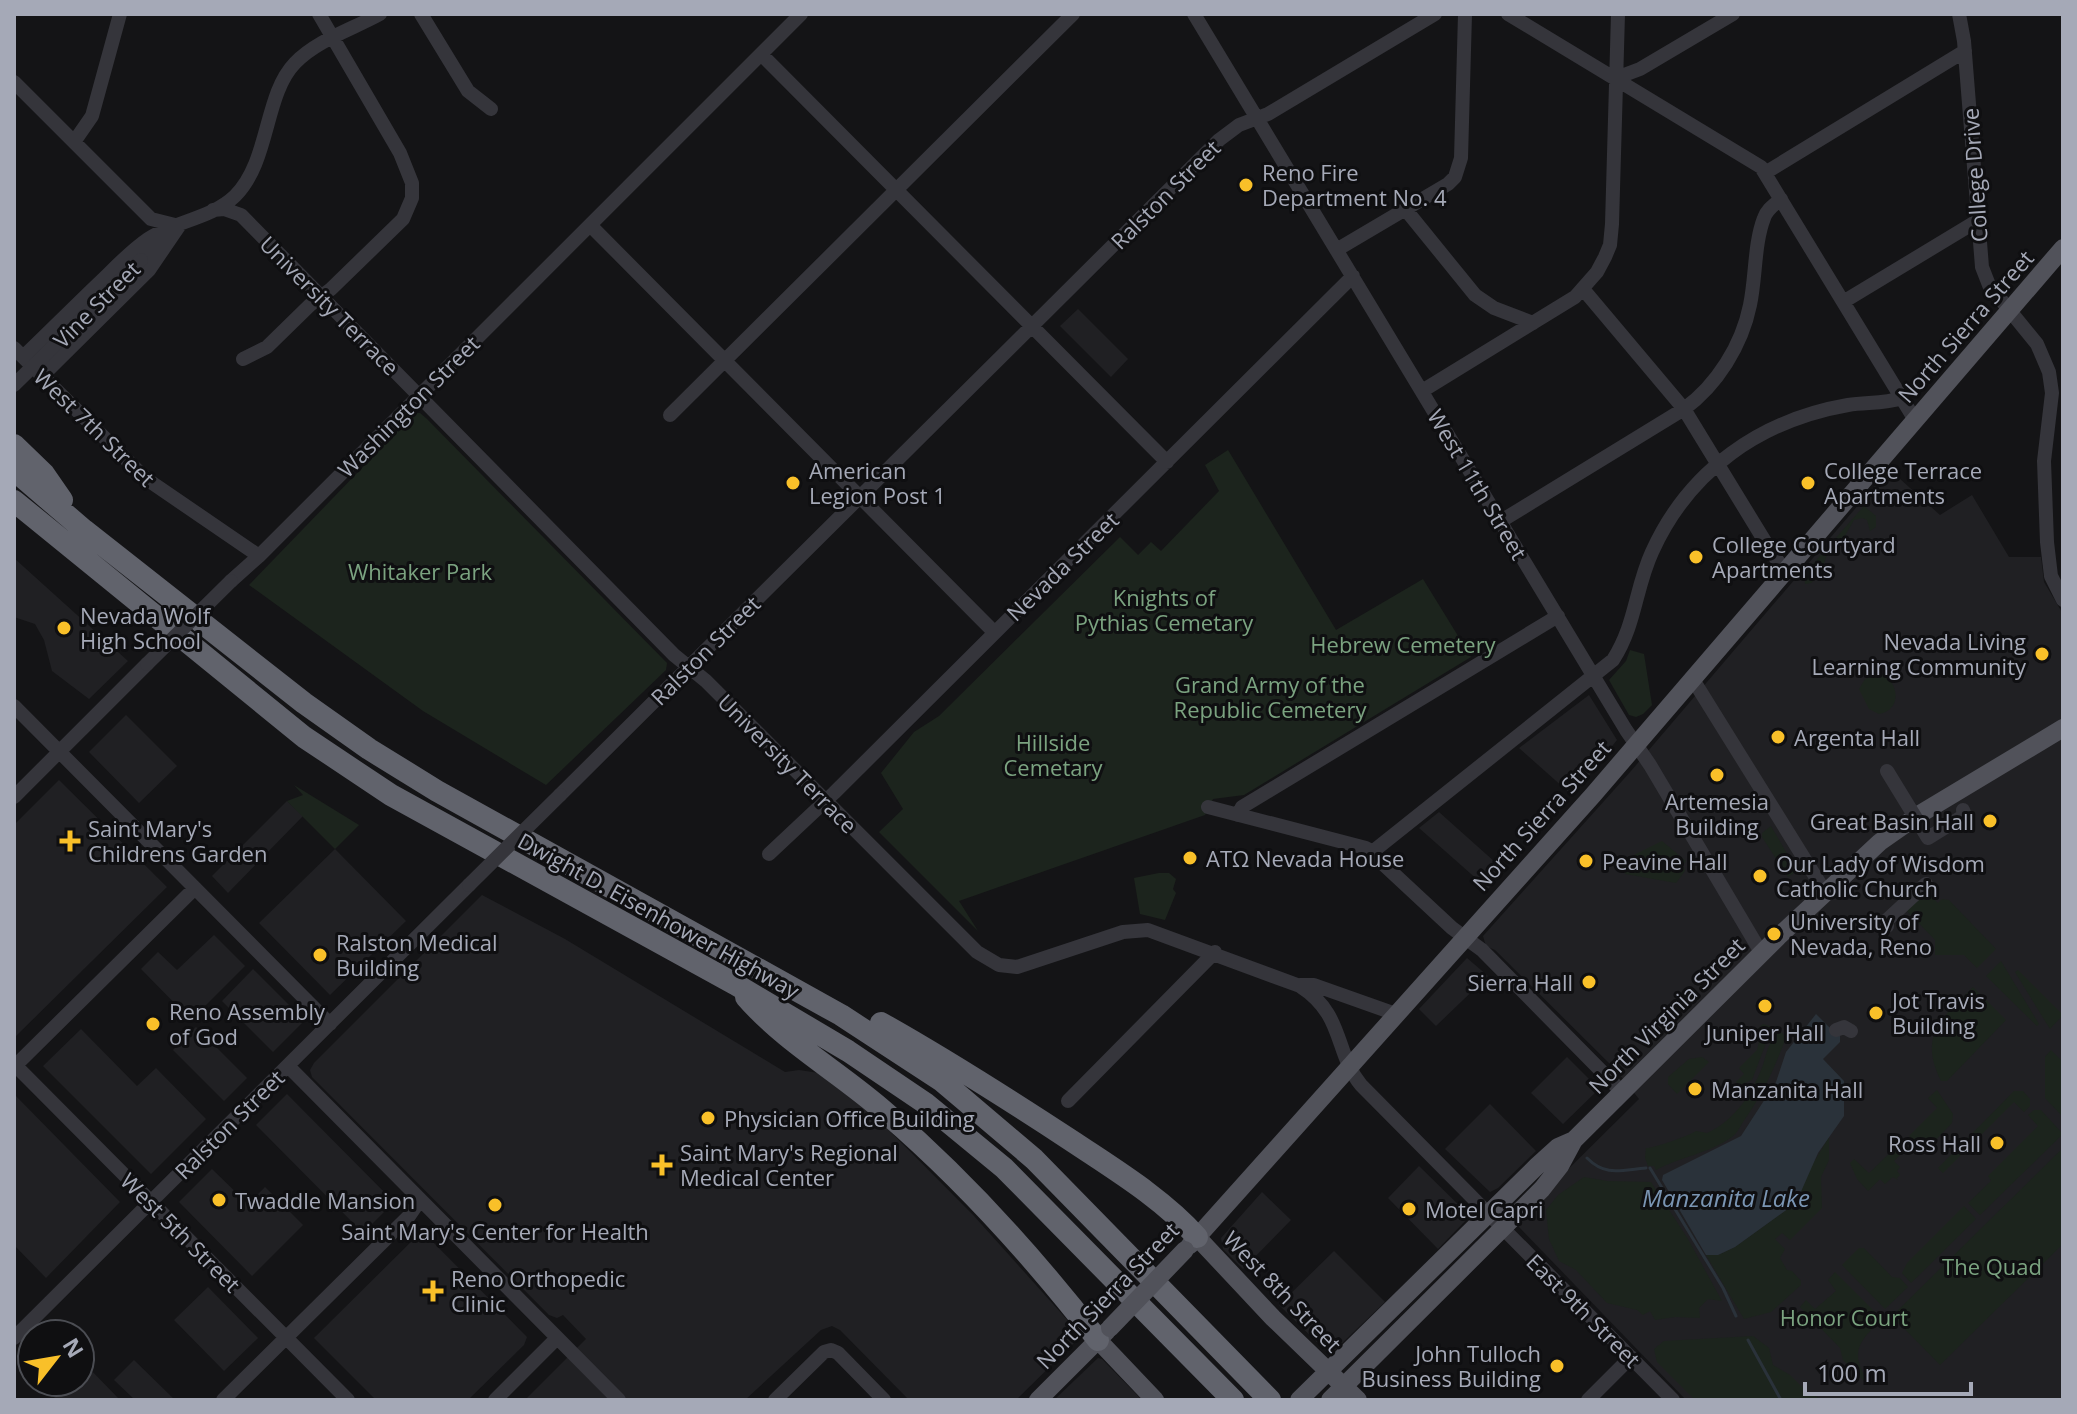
<svg xmlns="http://www.w3.org/2000/svg" width="2077" height="1414" viewBox="0 0 2077 1414" font-family="'Open Sans',sans-serif">
<rect width="100%" height="100%" fill="#141416"/>
<!-- built -->
<path fill="#202023" d="M1078,309L1128,359L1111,377L1060,326Z
M1889,469L1940,515L1972,495L2009,557H2041L2044,582L2063,614V1400H1686L1519,1227L1521,1216L1639,1099L1615,1069L1495,950L1486,946L1483,936L1631,771Z
M14,558L128,661L89,699L52,671L44,640L35,624L14,617Z
M1589,695L1617,740L1573,796L1519,748Z
M126,715L177,766L139,803L89,752Z
M59,780L167,887L15,1037L14,825Z
M287,801L303,816L228,893L212,876Z
M1439,812L1505,871L1488,889L1419,828Z
M335,849L406,921L330,995L259,923Z
M482,895L565,939L785,1072L799,1070L819,1073L858,1099L974,1216L1079,1333L1077,1340L1016,1400H909L840,1330L832,1326L821,1330L745,1400H525L586,1339L563,1315L557,1318L549,1315L312,1077L310,1070L314,1063Z
M214,935L245,966L191,1020L141,969L158,952L177,970Z
M1467,958L1488,976L1436,1026L1419,1009Z
M253,969L302,1018V1023L273,1052L222,1001Z
M196,1027L247,1078L224,1101L173,1050Z
M81,1029L137,1086L156,1068L206,1119L151,1174L43,1066Z
M1567,1057L1599,1089L1563,1124L1531,1093Z
M14,1094L120,1202L46,1278L14,1245Z
M287,1094L394,1202L363,1233L256,1125Z
M1490,1104L1536,1151L1498,1188L1490,1192L1445,1149Z
M1419,1166L1470,1216L1438,1249L1388,1198Z
M212,1169L248,1204L265,1187L303,1225L252,1276L179,1202Z
M1262,1192L1291,1220L1243,1269L1223,1249L1221,1238Z
M420,1233L425,1234L527,1337L524,1345L468,1400H376L314,1338Z
M1334,1251L1385,1302L1335,1350L1326,1351L1279,1305Z
M208,1287L258,1338L224,1371L174,1320Z
M1098,1358L1102,1359L1142,1400H1054Z
M134,1360L175,1400H135L114,1380Z
M87,1366L120,1400H52L70,1382H80V1372Z"/>
<!-- green -->
<path fill="#1c241d" d="M415,413H420L427,419L667,663L666,670L546,785L423,711L249,585Z
M1228,450L1336,630L1423,579L1471,657L1244,795L1213,799L1205,815L959,901L978,931L879,832L903,809L881,773L914,732L939,716L1120,537L1138,555L1151,542L1161,551L1219,491L1205,465Z
M1864,506L1876,516V527L1870,531L1867,520L1862,518L1854,520L1842,541L1827,555L1820,574L1811,583L1805,584L1804,574Z
M1630,650L1644,654L1652,705L1643,714L1636,717L1629,715L1609,680L1626,661Z
M1880,673C1900,682 1902,710 1879,714L1869,709L1859,689L1865,679Z
M294,785L359,825L335,849L287,801L303,795Z
M1771,826L1797,871L1788,877L1762,837V833Z
M1662,841L1686,861L1683,865L1685,871L1676,883L1625,874L1622,861Z
M1159,873H1169L1176,879L1173,889L1176,893L1165,920L1140,914L1134,878Z
M1925,890L1938,903L1942,899L1949,900L1996,949L1977,968L1964,955H1935V940L1906,910Z
M2001,961L2039,1024L2037,1026L1986,976Z
M2018,970L2063,1015L2050,1029L2015,972Z
M1973,987L2006,1020L1947,1081H1941C1918,1035 1942,1018 1973,987Z
M1763,1024L1772,1027L1752,1080L1740,1085L1736,1082L1744,1074L1739,1068L1757,1050L1759,1042L1753,1033Z
M1779,1030L1786,1037C1775,1068 1762,1095 1743,1122C1740,1127 1737,1133 1732,1137C1710,1153 1680,1157 1656,1170L1654,1166H1648L1645,1158L1646,1148C1652,1149 1691,1135 1696,1131L1707,1133C1735,1121 1753,1092 1763,1065C1767,1051 1769,1041 1779,1030Z
M2051,1050L2063,1062L2061,1115L2045,1098V1057Z
M1702,1057L1709,1062L1677,1094L1668,1084V1077L1689,1059Z
M1937,1090L1953,1114L1952,1123L1926,1150L1909,1136L1937,1108L1928,1098Z
M2014,1091H2023L2030,1099V1106L2024,1112L2014,1102L1943,1173L1938,1168Z
M2034,1110H2041L2063,1134L1980,1215L1968,1203L1991,1181L1988,1176L2038,1126L2028,1115Z
M1829,1137V1160L1821,1177L1822,1208L1790,1240L1782,1233L1775,1239L1785,1249L1780,1258L1787,1270L1792,1271L1801,1281V1285L1771,1312L1744,1319L1706,1255H1718L1735,1247L1796,1203L1811,1167Z
M1895,1148L1901,1154L1894,1161L1900,1167L1897,1171L1900,1175L1897,1178L1898,1180L1893,1177L1885,1184L1880,1179L1868,1191L1857,1179L1850,1163L1854,1159L1869,1173Z
M2063,1148V1244L1940,1365L1892,1316Z
M1584,1177L1607,1181L1651,1182L1688,1239L1722,1301L1708,1299L1699,1308L1700,1318L1675,1317L1655,1320L1650,1311L1643,1315L1637,1310L1607,1303L1576,1270L1559,1261L1549,1239L1546,1210L1558,1195Z
M1964,1206L1976,1219L1911,1283L1902,1273L1907,1263Z
M1859,1248H1864L1892,1277L1900,1278L1908,1287L1885,1309L1842,1265Z
M1835,1272L1882,1319C1860,1341 1849,1350 1867,1380L1865,1382L1843,1360L1840,1348L1800,1307L1806,1300L1815,1309L1836,1291L1828,1280Z
M1753,1336L1769,1348L1773,1365L1790,1375L1806,1391L1823,1400H1695L1657,1362L1654,1349L1664,1341Z"/>
<!-- water -->
<path fill="#2a323a" d="M1816,1014L1836,1034H1840V1042L1823,1059L1844,1081V1116L1818,1153L1796,1203L1735,1247L1718,1255H1706L1662,1180L1663,1175L1741,1136L1776,1082L1786,1052Z"/>
<g fill="none" stroke-linecap="round" stroke-linejoin="round">
<!-- stream -->
<path stroke="#2a323a" stroke-width="3" d="M1587,1158C1606,1177 1621,1170 1646,1168
M1650,1168L1723,1288L1736,1316
M1748,1340L1781,1400"/>
<!-- minor -->
<path stroke="#35353b" stroke-width="14" d="M421,14L468,91L491,109
M1194,14L1626,730L1650,765L1762,954
M1508,14L1761,167L1915,420
M1959,14L1964,41L1982,267L1989,285L2037,344L2049,372L2052,393L2044,461L2047,542L2051,576L2063,600
M761,54L1167,462
M1616,78L1640,69L1733,14
M14,82L151,219L175,225
M74,142L92,116L120,14
M1765,173L1965,51
M213,210L224,209L241,215L674,655L706,681L977,952L999,965L1017,967L1123,932L1148,930L1300,986C1345,1015 1334,1052 1361,1085L1673,1400
M1406,210L1475,295L1494,308L1533,323
M590,225L994,632
M1338,249L1448,184L1455,177L1461,158L1465,14
M141,260L169,233
M1583,289L1684,409L1772,553L1785,571
M1843,302L1977,221
M14,348L145,478L259,556
M23,357C48,333 73,308 98,284C114,269 129,252 148,239C174,221 211,219 235,196C270,161 264,95 295,63C317,40 353,29 380,14
M243,359L267,347L310,305L331,289L403,219L412,198V183L400,153L319,14
M42,376L149,270L179,226
M1422,391L1575,297L1597,272L1605,257L1610,245L1612,224L1618,14
M670,415L1073,14
M1501,521L1684,409C1717,385 1742,345 1750,305C1756,277 1754,244 1764,218C1767,209 1774,205 1781,199
M231,581L259,556L801,14
M1692,678L1825,892
M14,706L330,1024
M560,795L1219,140L1239,125L1268,114L1435,14
M14,797L147,664
M1208,807L1366,848L1452,928L1482,950L1622,1092
M1238,815L1242,807L1558,616
M1371,853L1613,660C1636,624 1635,589 1652,552C1689,470 1761,420 1848,405C1867,402 1884,404 1902,398
M769,854L834,793L1353,276
M1887,926L1886,921L1926,884
M1300,985H1314L1396,1014
M1836,1030L1844,1027L1851,1031
M14,1064L348,1400
M16,1065L195,888
M288,1066L619,1400
M1068,1101L1215,952
M14,1338L469,885
M223,1400L409,1216L420,1200
M495,1400L557,1338
M775,1400L824,1352L831,1350L838,1353L884,1400
M1588,1400L1631,1357"/>
<!-- major -->
<path stroke="#51525a" stroke-width="18" d="M1197,1237L1273,1318L1358,1400
M1190,1245L1593,795L2063,248
M1098,1340L1155,1400
M1038,1400L1107,1331
M1299,1400L1537,1166L1558,1147L1574,1140
M1330,1400L1542,1189L1560,1166L1574,1140L1778,937L1880,842L1920,814L2063,728"/>
<!-- highway -->
<path stroke="#61636c" stroke-width="22" d="M14,445L44,474L62,500
M14,470L84,530L304,703L369,749L437,791L841,1015L942,1081L1034,1159L1270,1400
M14,501L304,737L391,795L735,984L848,1051L925,1103L1004,1168L1233,1400
M746,997C786,1043 841,1073 886,1113C964,1180 1035,1259 1098,1340
M881,1023C947,1060 1011,1101 1075,1143C1117,1171 1163,1199 1197,1237"/>
<!-- minor-bridge -->
<path stroke="#35353b" stroke-width="14" d="M14,385L141,260
M147,664L231,581
M1887,771L1928,838L1965,815L1963,810
M469,885L560,795"/>
<!-- major-bridge -->
<path stroke="#51525a" stroke-width="18" d="M1110,1328L1185,1250"/>
</g>
<!-- markers -->
<g fill="#f9c029" stroke="#0f0f11" stroke-width="3">
<circle cx="1246" cy="185" r="8"/>
<circle cx="793" cy="483" r="8"/>
<circle cx="1808" cy="483" r="8"/>
<circle cx="1696" cy="557" r="8"/>
<circle cx="64" cy="628" r="8"/>
<circle cx="2042" cy="654" r="8"/>
<circle cx="1778" cy="737" r="8"/>
<circle cx="1717" cy="775" r="8"/>
<circle cx="1990" cy="821" r="8"/>
<path d="M66 829h8v8h8v8h-8v8h-8v-8h-8v-8h8z"/>
<circle cx="1190" cy="858" r="8"/>
<circle cx="1586" cy="861" r="8"/>
<circle cx="1760" cy="876" r="8"/>
<circle cx="1774" cy="934" r="8"/>
<circle cx="320" cy="955" r="8"/>
<circle cx="1589" cy="982" r="8"/>
<circle cx="1765" cy="1006" r="8"/>
<circle cx="1876" cy="1013" r="8"/>
<circle cx="153" cy="1024" r="8"/>
<circle cx="1695" cy="1089" r="8"/>
<circle cx="708" cy="1118" r="8"/>
<circle cx="1997" cy="1143" r="8"/>
<path d="M658 1153h8v8h8v8h-8v8h-8v-8h-8v-8h8z"/>
<circle cx="219" cy="1200" r="8"/>
<circle cx="495" cy="1205" r="8"/>
<circle cx="1409" cy="1209" r="8"/>
<path d="M429 1279h8v8h8v8h-8v8h-8v-8h-8v-8h8z"/>
<circle cx="1557" cy="1366" r="8"/>
</g>
<g text-anchor="middle" dominant-baseline="central" stroke-width="6" stroke-linejoin="round" paint-order="stroke">
<!-- poi labels -->
<g font-size="22" fill="#a5a9b7" stroke="#0f0f11" text-anchor="start">
<text x="1262" y="172">Reno Fire<tspan x="1262" dy="25">Department No. 4</tspan></text>
<text x="809" y="470">American<tspan x="809" dy="25">Legion Post 1</tspan></text>
<text x="1824" y="470">College Terrace<tspan x="1824" dy="25">Apartments</tspan></text>
<text x="1712" y="544">College Courtyard<tspan x="1712" dy="25">Apartments</tspan></text>
<text x="80" y="615">Nevada Wolf<tspan x="80" dy="25">High School</tspan></text>
<text x="2026" y="641" text-anchor="end">Nevada Living<tspan x="2026" dy="25">Learning Community</tspan></text>
<text x="1794" y="737">Argenta Hall</text>
<text x="1717" y="801" text-anchor="middle">Artemesia<tspan x="1717" dy="25">Building</tspan></text>
<text x="1974" y="821" text-anchor="end">Great Basin Hall</text>
<text x="88" y="828">Saint Mary's<tspan x="88" dy="25">Childrens Garden</tspan></text>
<text x="1206" y="858">ΑΤΩ Nevada House</text>
<text x="1602" y="861">Peavine Hall</text>
<text x="1776" y="863">Our Lady of Wisdom<tspan x="1776" dy="25">Catholic Church</tspan></text>
<text x="1790" y="921">University of<tspan x="1790" dy="25">Nevada, Reno</tspan></text>
<text x="336" y="942">Ralston Medical<tspan x="336" dy="25">Building</tspan></text>
<text x="1573" y="982" text-anchor="end">Sierra Hall</text>
<text x="1892" y="1000">Jot Travis<tspan x="1892" dy="25">Building</tspan></text>
<text x="169" y="1011">Reno Assembly<tspan x="169" dy="25">of God</tspan></text>
<text x="1765" y="1032" text-anchor="middle">Juniper Hall</text>
<text x="1711" y="1089">Manzanita Hall</text>
<text x="724" y="1118">Physician Office Building</text>
<text x="1981" y="1143" text-anchor="end">Ross Hall</text>
<text x="680" y="1152">Saint Mary's Regional<tspan x="680" dy="25">Medical Center</tspan></text>
<text x="235" y="1200">Twaddle Mansion</text>
<text x="1425" y="1209">Motel Capri</text>
<text x="495" y="1231" text-anchor="middle">Saint Mary's Center for Health</text>
<text x="451" y="1278">Reno Orthopedic<tspan x="451" dy="25">Clinic</tspan></text>
<text x="1541" y="1353" text-anchor="end">John Tulloch<tspan x="1541" dy="25">Business Building</tspan></text>
</g>
<!-- street labels -->
<g font-size="22" fill="#a5a9b7" stroke="#0f0f11">
<text transform="translate(1974 175) rotate(-94)">College Drive</text>
<text transform="translate(1165 194) rotate(-45)">Ralston Street</text>
<text transform="translate(96 304) rotate(-45)">Vine Street</text>
<text transform="translate(330 305) rotate(45)">University Terrace</text>
<text transform="translate(1965 326) rotate(-49)">North Sierra Street</text>
<text transform="translate(408 406) rotate(-45)">Washington Street</text>
<text transform="translate(95 427) rotate(44)">West 7th Street</text>
<text transform="translate(1478 484) rotate(59)">West 11th Street</text>
<text transform="translate(1062 566) rotate(-44)">Nevada Street</text>
<text transform="translate(705 650) rotate(-45)">Ralston Street</text>
<text transform="translate(788 763) rotate(45)">University Terrace</text>
<text transform="translate(1541 815) rotate(-48)">North Sierra Street</text>
<text transform="translate(659 915) rotate(29)">Dwight D. Eisenhower Highway</text>
<text transform="translate(1666 1015) rotate(-45)">North Virginia Street</text>
<text transform="translate(229 1124) rotate(-45)">Ralston Street</text>
<text transform="translate(181 1232) rotate(45)">West 5th Street</text>
<text transform="translate(1283 1291) rotate(46)">West 8th Street</text>
<text transform="translate(1107 1295) rotate(-46)">North Sierra Street</text>
<text transform="translate(1584 1310) rotate(45)">East 9th Street</text>
</g>
<!-- park labels -->
<g font-size="22" fill="#7ba380" stroke="#0f0f11">
<text x="420" y="571">Whitaker Park</text>
<text x="1164" y="597">Knights of<tspan x="1164" dy="25">Pythias Cemetary</tspan></text>
<text x="1403" y="644">Hebrew Cemetery</text>
<text x="1270" y="684">Grand Army of the<tspan x="1270" dy="25">Republic Cemetery</tspan></text>
<text x="1053" y="742">Hillside<tspan x="1053" dy="25">Cemetary</tspan></text>
<text x="1992" y="1266">The Quad</text>
<text x="1844" y="1317">Honor Court</text>
</g>
<!-- water labels -->
<g font-size="24" font-style="italic" fill="#7a95b3" stroke="#0f0f11">
<text x="1726" y="1197">Manzanita Lake</text>
</g>
</g>
<!-- border -->
<rect width="2077" height="1414" fill="none" stroke="#a5a9b7" stroke-width="32"/>
<!-- north arrow -->
<g transform="translate(56 1358) rotate(59)"><circle r="38" fill="#0f0f11" stroke="#4b4d53" stroke-width="2"/>
<path d="M0-6L14 30L0 20L-14 30Z" fill="#f9c029"/>
<text y="-12" font-size="22" font-weight="bold" text-anchor="middle" fill="#a5a9b7">N</text>
</g>
<!-- scale -->
<path d="M1805 1382v12h166v-12" fill="none" stroke="#a5a9b7" stroke-width="4"/>
<text x="1817" y="1382" font-size="24" fill="#a5a9b7" stroke="#0f0f11" stroke-width="6" paint-order="stroke">100 m</text>
</svg>
